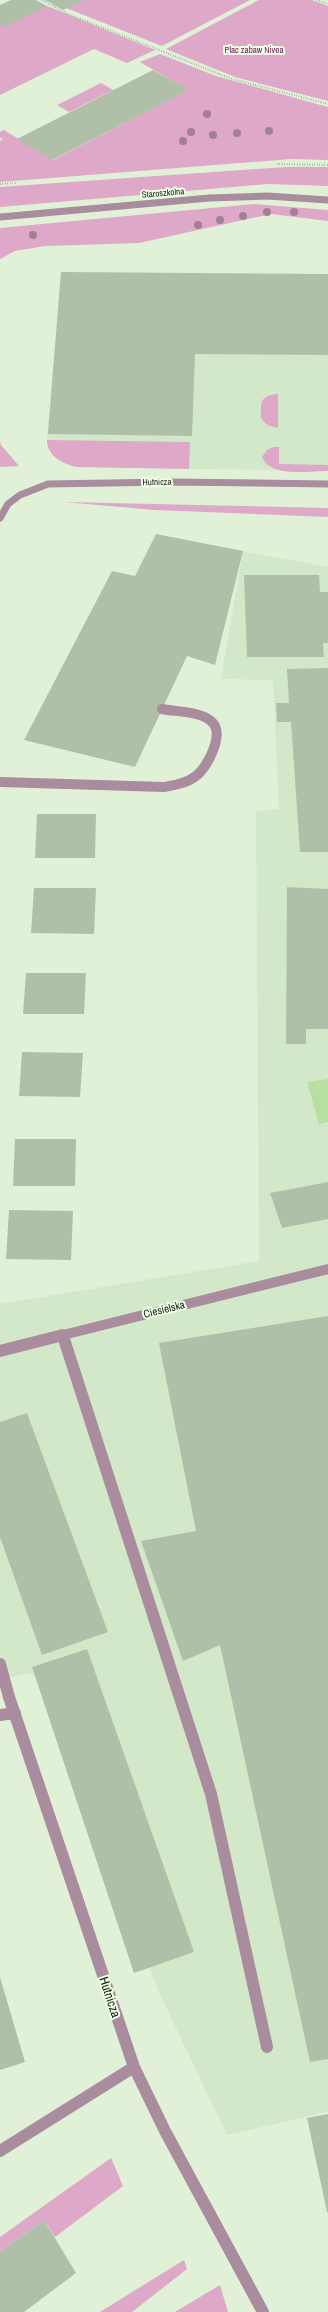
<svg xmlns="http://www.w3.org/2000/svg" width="328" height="2312" viewBox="0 0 328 2312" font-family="'Archivo Narrow',sans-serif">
<rect width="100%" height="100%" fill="#e1f1d8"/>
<!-- built -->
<path fill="#d3e8c8" d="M61,272L328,274V471L77,467L65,464L53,456L47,445V437Z
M243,551L328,567V2112L227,2135L157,1988L57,1692L29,1673L0,1680V1304L259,1261L256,811L279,809L273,680L221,679Z"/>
<!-- green -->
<path fill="#dea8c8" d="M84,0H250L162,46L66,8Z
M259,0H312L328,6V101L235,77L166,49Z
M47,6L155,50L127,63L94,49L0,95V24Z
M160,54L216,76L328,107V160L291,159L0,182V141L3,139L0,138V132L4,130L53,160L188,90L140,62Z
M101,83L113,90L69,112L57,105Z
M286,167H328V186L268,184L0,207V187Z
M254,204L328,210V221L271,214L139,243L45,246L15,251L0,259V228Z
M278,394V428L267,425L261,418C261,401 260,396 278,394Z
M47,440L190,442L189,469L77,467C63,464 47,456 47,440Z
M0,441L1,445L19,466L0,467Z
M273,447H279V464L328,465V471C309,471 271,478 262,457L267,450Z
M64,502L328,508V517L154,510Z
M111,2158L123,2186L55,2237L44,2220L0,2252V2237Z
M184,2260L187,2269L132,2312H100Z
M220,2285L228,2312H175Z"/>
<!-- water -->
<path fill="#b7dfa1" d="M328,1079V1122L319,1124L307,1082Z"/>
<!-- building -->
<path fill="#b0c0a8" d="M11,0H36L47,6L5,27L0,24V5Z
M45,0H84L63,10Z
M153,70L189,90L52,160L17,139Z
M61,272L328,274V355L195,354L192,436L48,434Z
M156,534L243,551L215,665L187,656L135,767L24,740L112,571L135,576Z
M244,575H319L320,592H328V643H323L324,657H247Z
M328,668V852H300L291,722H277L276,703H289L287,669Z
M37,814H96L95,858H35Z
M287,887L328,889V1029H306V1044H286Z
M34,888H96L94,934L31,933Z
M26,973H86L84,1014H23Z
M22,1052L83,1053L80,1097L19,1096Z
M15,1139H76L75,1186H13Z
M328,1182V1219L282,1228L270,1193Z
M9,1210L73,1211L71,1260L6,1259Z
M328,1316V2059L310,2062L220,1645L183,1661L141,1541L196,1531L159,1343Z
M27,1413L108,1632L42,1655L0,1537V1422Z
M87,1649L194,1952L134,1973L32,1667Z
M0,1977L25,2062L0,2070Z
M328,2114V2212H327L307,2118Z
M44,2220L76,2273L24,2312H0V2252Z"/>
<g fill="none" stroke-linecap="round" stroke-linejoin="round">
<!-- path -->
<path stroke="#788372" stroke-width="2" stroke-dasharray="0.5 2" stroke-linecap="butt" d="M42,0L68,14L232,79L328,104
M317,0L328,4
M277,164L328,165
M0,184L16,183"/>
<!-- minor-far2 -->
<path stroke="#a98c9d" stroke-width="7" d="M0,217L209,198L267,196L328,200
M0,518L8,504L20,495L48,484L171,482L328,484"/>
<!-- minor-far1 -->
<path stroke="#a98c9d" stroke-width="10" d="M0,782L164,787C175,785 187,783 196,776C207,768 225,734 212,722C201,711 177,712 162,709
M62,1334L63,1337
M55,1337L328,1269"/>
<!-- minor -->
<path stroke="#a98c9d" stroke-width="12" d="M63,1336L211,1794L267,2047
M0,1351L59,1336
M0,1664L9,1697L134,2067L165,2131L263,2312
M0,1715L15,1713
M0,2151L134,2067"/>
</g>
<!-- trees -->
<g fill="#a28091">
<circle cx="207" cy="114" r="4"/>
<circle cx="269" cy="131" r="4"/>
<circle cx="191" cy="132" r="4"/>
<circle cx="237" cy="133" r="4"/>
<circle cx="213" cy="135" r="4"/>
<circle cx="183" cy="141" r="4"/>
<circle cx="267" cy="212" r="4"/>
<circle cx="294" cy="212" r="4"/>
<circle cx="243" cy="216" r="4"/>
<circle cx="220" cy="220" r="4"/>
<circle cx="198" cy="225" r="4"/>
<circle cx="33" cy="235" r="4"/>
</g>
<g text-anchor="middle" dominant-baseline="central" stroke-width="4" stroke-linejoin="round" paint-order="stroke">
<!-- far-park labels -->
<g font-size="9" fill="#6f2357" stroke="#eeffe5">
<text x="254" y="50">Plac zabaw Nivea</text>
</g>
<!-- far-street labels -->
<g font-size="9" fill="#1a2017" stroke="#eeffe5">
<text transform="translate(163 193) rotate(-5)">Staroszkolna</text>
<text transform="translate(157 482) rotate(-1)">Hutnicza</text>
</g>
<!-- street labels -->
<g font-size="11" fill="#1a2017" stroke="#eeffe5">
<text transform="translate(164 1309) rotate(-14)">Ciesielska</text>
</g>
<!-- near-street labels -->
<g font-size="13" fill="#1a2017" stroke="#eeffe5">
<text transform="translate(110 1997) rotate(72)">Hutnicza</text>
</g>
</g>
</svg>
